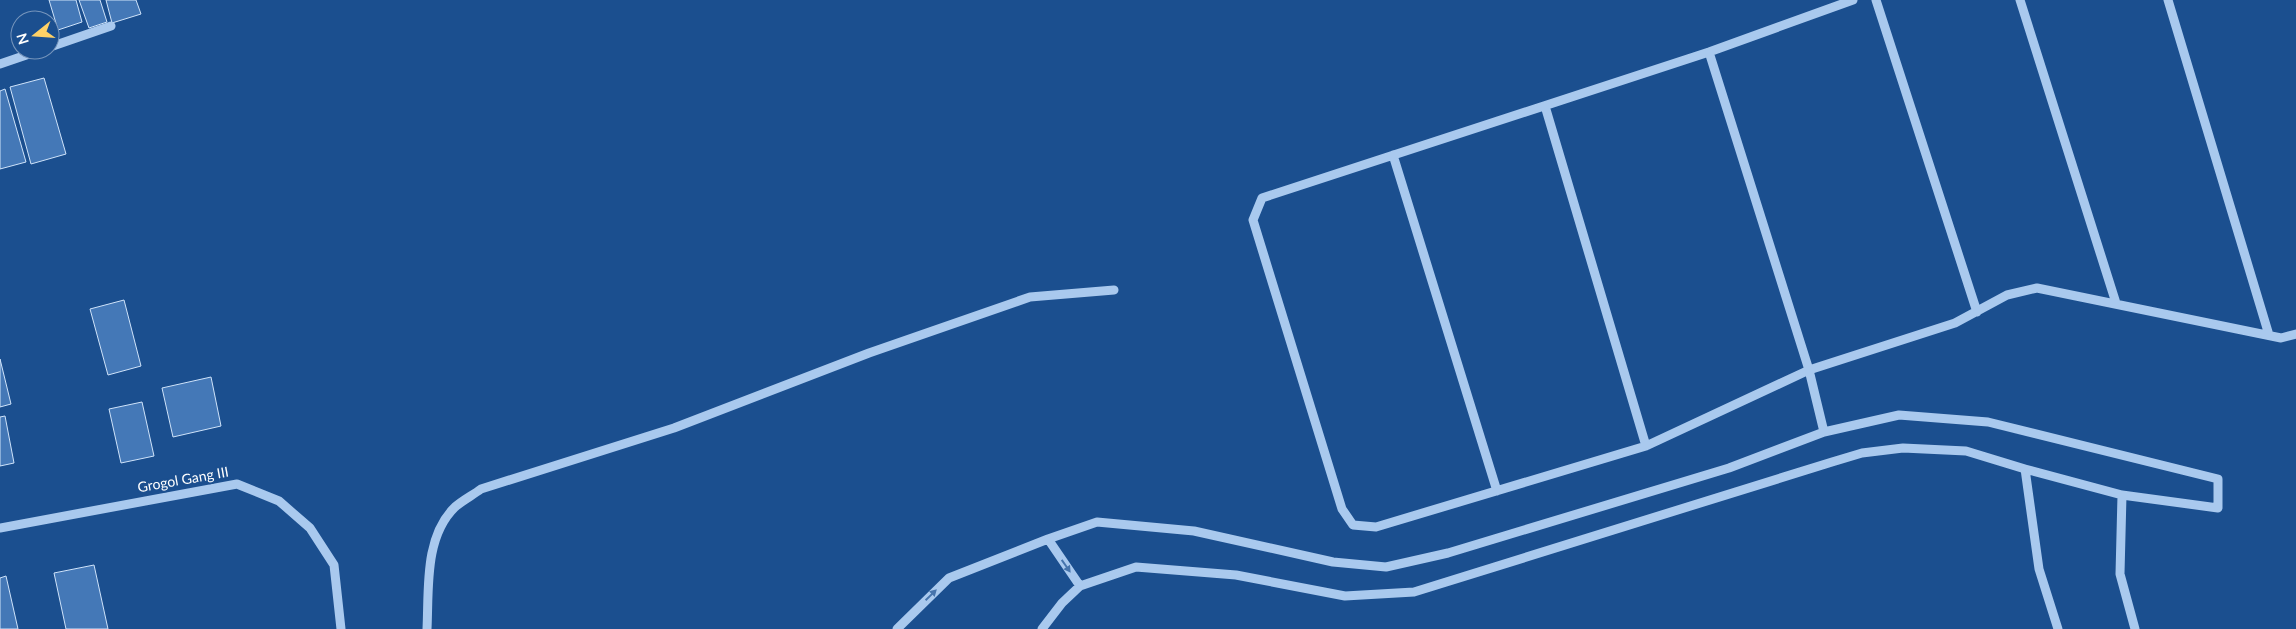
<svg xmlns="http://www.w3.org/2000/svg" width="2296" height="629" viewBox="0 0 2296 629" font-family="Lato,sans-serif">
<rect width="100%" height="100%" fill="#1b4f8f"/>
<!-- building -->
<path fill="#4478b7" stroke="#cfe3fa" d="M49,0H76L82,22L58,30Z
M79,0H100L107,22L89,28Z
M106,0H136L141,14L112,23Z
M44,78L66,154L31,164L10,87Z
M5,89L26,162L0,169V91Z
M124,300L141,366L108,375L90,309Z
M0,359L11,404L0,407Z
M211,377L221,426L173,437L162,388Z
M142,402L154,456L121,463L109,409Z
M5,416L14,463L0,466V417Z
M94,565L108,629H66L54,573Z
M6,576L18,629H0V578Z"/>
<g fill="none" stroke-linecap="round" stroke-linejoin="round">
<!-- minor -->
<path stroke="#a9c9ee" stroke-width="9" d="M1853,0L1709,52L1262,198L1253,220L1342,509L1353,525L1376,527L1646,446L1809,370L1955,323L2007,295L2037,288L2281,338L2296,334
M1876,0L1977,312
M2020,0L2116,303
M2168,0L2269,335
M50,47L111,26
M1709,52L1809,370L1824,432
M0,64L41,50
M1545,106L1646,446
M1393,155L1497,491
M2025,469L2039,569L2058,629
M2122,495L2120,574L2135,629
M0,528L237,484L279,501L310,528L334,565L341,629
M427,629C429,589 424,537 455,507C463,500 473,495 481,489L674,428L869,353L1030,297L1114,290
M897,629L949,578L1048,539L1080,586
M1042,629L1062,603L1080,586L1136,567L1236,575L1345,596L1414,592L1832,462L1862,453L1903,448L1966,451L2025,469L2122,495L2218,508V479L1988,422L1899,415L1824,432L1729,468L1448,553L1386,567L1333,562L1194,531L1097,522L1048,539"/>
</g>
<!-- one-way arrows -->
<defs><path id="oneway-solid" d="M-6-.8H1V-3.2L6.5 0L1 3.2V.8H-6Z" transform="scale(1.25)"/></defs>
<g fill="#4674ac">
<use href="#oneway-solid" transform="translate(1066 566) rotate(55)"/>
<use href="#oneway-solid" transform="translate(931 595) rotate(-44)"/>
</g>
<g text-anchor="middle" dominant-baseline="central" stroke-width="4" stroke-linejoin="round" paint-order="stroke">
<!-- street labels -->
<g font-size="14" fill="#fff" stroke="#1b4f8f">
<text transform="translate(183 479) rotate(-10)">Grogol Gang III</text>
</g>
</g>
<!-- north arrow -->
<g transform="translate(35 35) rotate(253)"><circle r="24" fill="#1b4f8f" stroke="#7695bc"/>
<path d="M0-4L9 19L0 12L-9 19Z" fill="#ffd166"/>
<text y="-8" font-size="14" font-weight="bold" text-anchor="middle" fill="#ffffff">N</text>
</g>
</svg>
